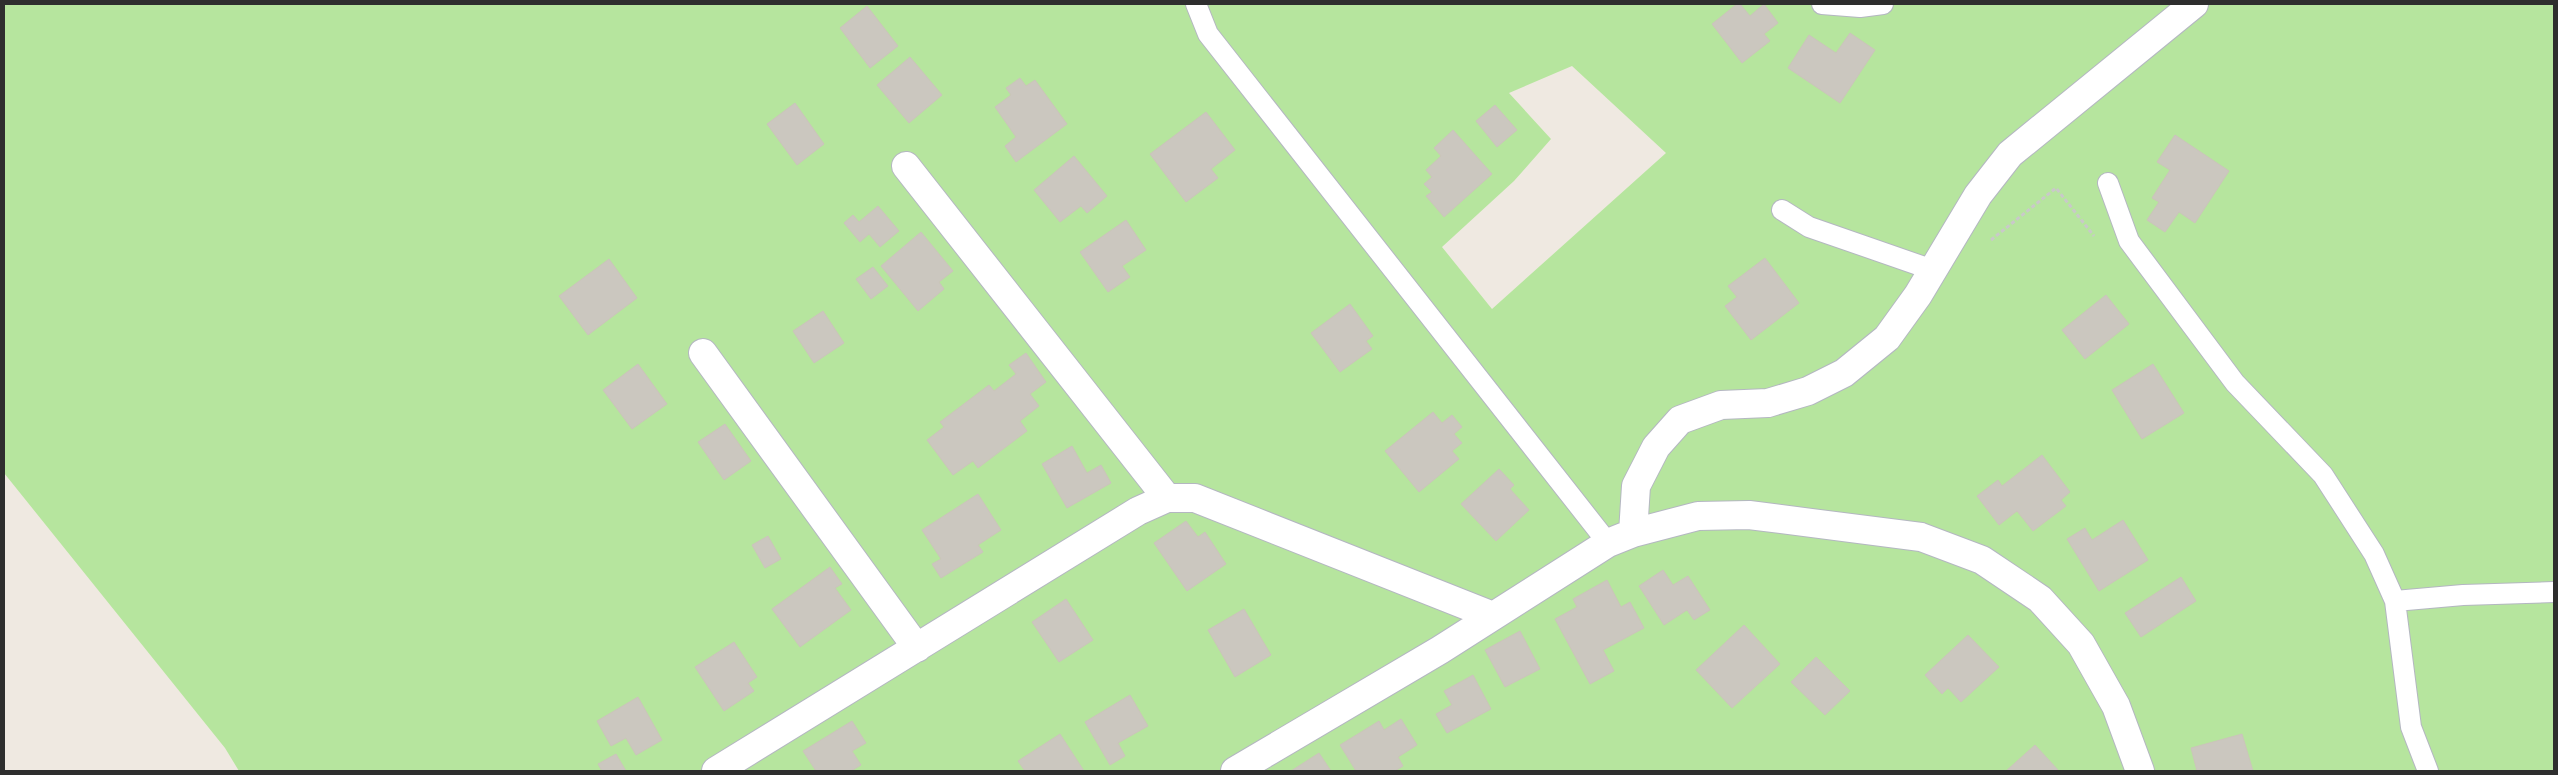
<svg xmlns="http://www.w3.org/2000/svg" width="2558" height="775" viewBox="0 0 2558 775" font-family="Helvetica,sans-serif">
<rect width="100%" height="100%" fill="#efe9e1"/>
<!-- green -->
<path fill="#b6e59e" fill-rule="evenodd" d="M6,4H2554V771H239L225,748L4,473V7ZM1572,66L1666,153L1492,309L1442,247L1514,181L1551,139L1509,93Z"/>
<!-- building -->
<path fill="#cbc7bf" stroke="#cbc5ba" d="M1737,4H1740L1750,16L1764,4L1778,23L1764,34L1770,41L1742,63L1712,24Z
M867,6L898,46L870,68L840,28Z
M1850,33L1875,50L1840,103L1788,68L1809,35L1836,53Z
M910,57L942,95L909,123L877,85Z
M1020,78L1026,86L1035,80L1067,124L1016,162L1005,146L1016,137L995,107L1011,95L1006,88Z
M795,103L824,144L797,165L767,124Z
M1495,105L1517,130L1497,147L1476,121Z
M1206,112L1235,150L1211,169L1218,178L1186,202L1150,154Z
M1453,130L1492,174L1444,217L1426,196L1432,192L1424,184L1432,177L1426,170L1441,156L1434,148Z
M2175,135L2229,171L2195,223L2179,212L2165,232L2147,220L2159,202L2152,198L2170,170L2157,162Z
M1074,156L1107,196L1087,213L1081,206L1060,222L1034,190Z
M878,206L899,231L880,247L869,234L860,242L844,223L853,215L859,222Z
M1126,220L1146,250L1122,266L1130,277L1108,292L1080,252Z
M921,232L953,271L939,282L944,289L918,311L881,266Z
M1765,258L1799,303L1751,340L1725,306L1737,297L1728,286Z
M609,259L637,298L588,335L559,296Z
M873,267L888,286L871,299L856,279Z
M2106,295L2129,324L2085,359L2062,330Z
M1350,304L1373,336L1366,341L1372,349L1340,372L1311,333Z
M823,311L844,343L814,363L793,331Z
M1026,353L1046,382L1030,394L1039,406L1020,421L1027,431L978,468L973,461L953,475L927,440L944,427L940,422L989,385L994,391L1016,374L1009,365Z
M638,364L667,404L632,429L603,390Z
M2153,364L2184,413L2142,439L2112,390Z
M1433,412L1442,423L1452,415L1462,427L1454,434L1462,443L1452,451L1459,459L1419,492L1385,451Z
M725,424L751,461L724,480L698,442Z
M1072,446L1087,473L1101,465L1111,483L1067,508L1042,464Z
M2042,455L2070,492L2061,500L2066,506L2033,531L2017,511L1999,525L1977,496L1998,480L2002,486Z
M1499,469L1514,485L1510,489L1529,510L1496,541L1461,504Z
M978,494L1001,530L978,545L983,552L941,578L932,564L941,559L922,530Z
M2123,520L2148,560L2099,591L2067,539L2085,528L2092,540Z
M1186,521L1198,537L1205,532L1226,564L1187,591L1154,543Z
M768,536L781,559L765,568L752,545Z
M830,567L842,584L835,588L851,610L800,647L772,609Z
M1663,570L1673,585L1688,576L1710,610L1694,620L1687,610L1664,625L1639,586Z
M2181,577L2196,601L2141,637L2125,613Z
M1607,580L1621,607L1630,602L1644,628L1603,650L1614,671L1590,684L1555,619L1577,607L1573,599Z
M1066,599L1093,640L1059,662L1032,622Z
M1244,609L1271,655L1235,677L1208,630Z
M1744,625L1780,664L1732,708L1696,670Z
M1520,631L1540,669L1505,687L1485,650Z
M1968,635L1999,667L1961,702L1948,688L1942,694L1925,675Z
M734,642L757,677L748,683L754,691L724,711L695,667Z
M1816,657L1850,691L1825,715L1791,682Z
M1473,675L1491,709L1447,733L1436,714L1452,705L1444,691Z
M1130,695L1148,726L1118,743L1125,756L1110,765L1085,722Z
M638,697L662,740L636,755L626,738L611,746L597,721Z
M1401,719L1417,745L1398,757L1403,766L1395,771H1356L1340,745L1379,721L1384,730Z
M852,721L866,743L852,751L861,765L851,771H816L803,751Z
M1060,734L1084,771H1025L1018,761Z
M2242,734L2253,771H2197L2191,748Z
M2035,745L2059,771H2006Z
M1319,753L1331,771H1291Z
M616,754L626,771H602L598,764Z"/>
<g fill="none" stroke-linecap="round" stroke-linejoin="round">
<defs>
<path id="service" d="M1196,4L1208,34L1608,543
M1822,4L1860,7L1883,4
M2108,183L2129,241L2235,383L2323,475L2374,554L2395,601L2411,727L2428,771
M1782,210L1809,227L1933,270
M2395,601L2463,595L2554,592"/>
<path id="minor" d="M906,166L1167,498
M703,353L917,648
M1633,533L1636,486L1656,447L1680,420L1721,405L1768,403L1808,391L1844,373L1887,338L1918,295L1978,195L2010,154L2194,4
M716,771L1138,511L1167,498H1195L1493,616
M1235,771L1440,650L1608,543L1633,533L1698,516L1749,515L1921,537L1982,560L2040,599L2081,644L2116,706L2140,771"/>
</defs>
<!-- service casing -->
<use href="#service" stroke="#b4b7c1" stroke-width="22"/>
<!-- minor casing -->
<use href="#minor" stroke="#b4b7c1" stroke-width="30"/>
<!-- path -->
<path stroke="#c9c9c9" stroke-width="3" stroke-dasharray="4 2.5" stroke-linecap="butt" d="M1991,240L2056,188L2094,236"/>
<!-- service -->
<use href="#service" stroke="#fff" stroke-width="20"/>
<!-- minor -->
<use href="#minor" stroke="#fff" stroke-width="28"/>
</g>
<!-- border -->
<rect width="2558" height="775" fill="none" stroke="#2e2e2e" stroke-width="10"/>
</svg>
